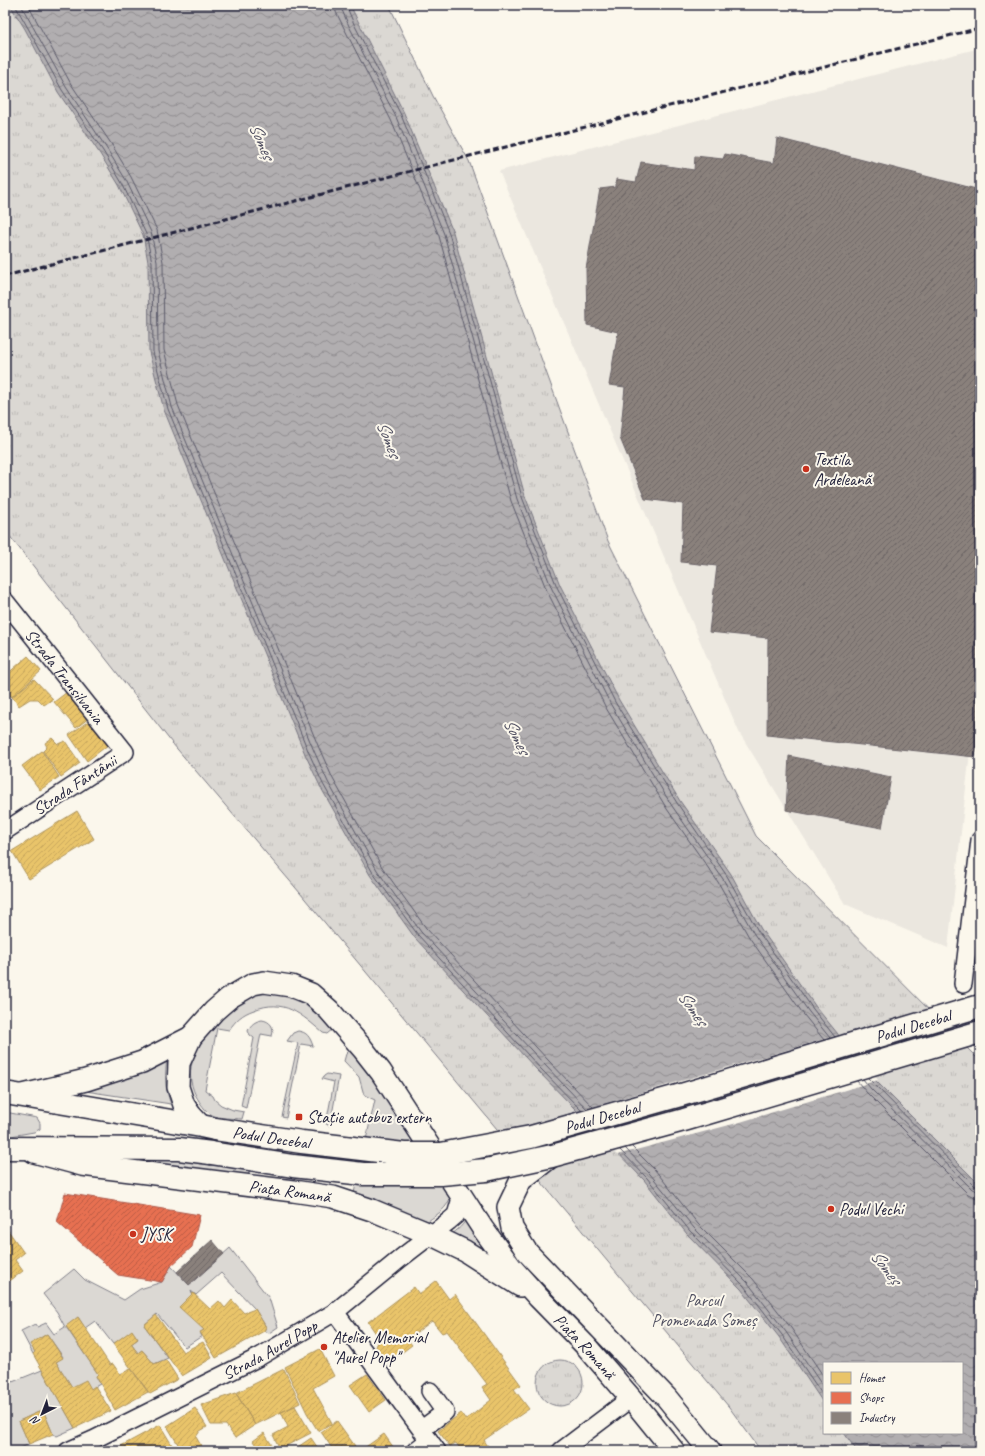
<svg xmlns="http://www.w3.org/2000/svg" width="985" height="1456" viewBox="0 0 985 1456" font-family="Caveat,sans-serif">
<defs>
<pattern id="park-tufts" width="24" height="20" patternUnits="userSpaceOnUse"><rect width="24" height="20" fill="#dbd8d3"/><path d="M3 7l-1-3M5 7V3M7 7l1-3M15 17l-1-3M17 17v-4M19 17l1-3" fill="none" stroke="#bcb9b6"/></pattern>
<pattern id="water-waves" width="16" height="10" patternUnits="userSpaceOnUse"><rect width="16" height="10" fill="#b1aeb0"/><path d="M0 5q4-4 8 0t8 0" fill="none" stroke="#908d90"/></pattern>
<pattern id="homes-hatch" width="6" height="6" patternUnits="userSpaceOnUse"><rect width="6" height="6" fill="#e9c46a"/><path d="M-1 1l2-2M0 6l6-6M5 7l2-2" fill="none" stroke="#c8a85d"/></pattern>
<pattern id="shops-hatch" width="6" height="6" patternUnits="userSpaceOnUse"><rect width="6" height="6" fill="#e76f51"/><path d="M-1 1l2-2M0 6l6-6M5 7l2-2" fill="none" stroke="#bb5b44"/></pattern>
<pattern id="industry-hatch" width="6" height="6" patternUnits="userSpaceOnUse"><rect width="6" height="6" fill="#8a817c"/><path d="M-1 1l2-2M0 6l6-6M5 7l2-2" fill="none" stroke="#706967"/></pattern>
</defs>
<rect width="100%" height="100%" fill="#fbf7ec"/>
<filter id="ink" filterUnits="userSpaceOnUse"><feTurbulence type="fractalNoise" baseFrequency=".025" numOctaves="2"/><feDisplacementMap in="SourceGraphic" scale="8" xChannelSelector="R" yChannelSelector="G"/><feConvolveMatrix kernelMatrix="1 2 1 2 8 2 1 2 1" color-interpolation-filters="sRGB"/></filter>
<g filter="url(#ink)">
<!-- built -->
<path fill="#ebe7df" d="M980,48V663L948,948L845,904L739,732L499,171Z"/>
<!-- grass -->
<path fill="#dbd8d3" stroke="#7e7d87" d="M268,990L315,1005L333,1029L327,1034L323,1033C301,1014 284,998 254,1010C242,1014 236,1020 229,1030L217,1028L205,1090L213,1096L215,1100L221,1105L233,1110L244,1112L242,1119C233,1118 220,1119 212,1115C205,1111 200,1103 196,1096C182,1068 197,1046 215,1024C219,1019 224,1012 229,1008C240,999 255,994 268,990Z
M262,1020C270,1021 275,1027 272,1036L261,1034L246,1108L241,1106L254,1038L250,1035L248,1031C250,1025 255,1021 262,1020Z
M298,1031C307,1032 310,1037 313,1046L301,1044L286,1118L282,1117L298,1043L287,1041L293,1033Z
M352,1048L357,1054L451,1195C448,1208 438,1214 428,1221L358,1199L354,1193L375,1100L364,1095L359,1077L344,1061L346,1054Z
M167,1057C165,1076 164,1086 171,1104L85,1091Z
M327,1074L339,1076L330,1126L326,1124L334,1082L322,1079L324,1076Z
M5,1112L37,1118L40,1123V1129L34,1132L5,1137Z
M172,1158L251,1169L247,1177L111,1160Z
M469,1214L501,1262L449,1236C458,1230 464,1225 469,1214Z
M230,1248L269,1298L278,1327L269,1333L264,1331L266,1327L255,1309L221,1273L196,1295L191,1291L204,1330L200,1333L202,1336L185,1347L182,1344L157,1314L144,1325L168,1358L154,1364L142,1350L138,1353L131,1344L138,1339L132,1331L113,1344L95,1321L85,1328L78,1317L66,1327L98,1374L96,1376L100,1384L91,1389L72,1387L56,1362L63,1357L47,1334L31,1344L35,1352L33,1354L21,1331L35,1324L37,1327L46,1323L54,1334L65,1327L57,1312L43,1294L74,1269L85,1280L124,1300L140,1289L162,1282L171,1266L189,1285Z
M42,1370L75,1428L57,1436L53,1434L43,1410L19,1421L29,1444L15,1451H5V1385Z"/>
<!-- park -->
<path fill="url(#park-tufts)" stroke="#7e7d87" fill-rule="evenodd" d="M5,5H389L433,96L469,161L608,541L756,836L980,1061V1451H761L729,1407L295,887L172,743L5,530ZM824,1363H962V1433H824Z
M537 1383a23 23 0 1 1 46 0a23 23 0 1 1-46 0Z"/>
<!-- water -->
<path fill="url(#water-waves)" stroke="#787681" d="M10,5H350L404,113L453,232L525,496L560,585L619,700L680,801L731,874L761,929L816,1007L877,1082L980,1185V1451H857L844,1433H962V1363H824V1404L779,1337L741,1289L687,1234L644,1180L537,1070L415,938L370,875L320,786L305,754L164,410L149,352L148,262L143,235L119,185L100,154L58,92L25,29Z"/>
<!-- pier -->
<path fill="#fbf7ec" d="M841,1034L878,1080L737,1123L617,1155L575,1112Z"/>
<!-- homes -->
<path fill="url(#homes-hatch)" stroke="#ad935c" d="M28,656L41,671L12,697L5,690V676Z
M34,679L53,699L44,705L38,699H30L19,706L12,697Z
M67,692L89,718L76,728L54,702Z
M90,720L108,745L87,761L69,735Z
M52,738L58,744L65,741L80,763L61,777L43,751L47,747L45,743Z
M42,751L59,777L40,790L22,766Z
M77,811L94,839L29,879L12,851Z
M5,1226L24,1253L15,1260L23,1271L7,1283L5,1281Z
M436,1281L449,1299L455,1294L521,1385L514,1389L529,1409L484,1440L489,1448L486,1451H462L456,1443L450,1446L438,1431L461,1413L466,1420L491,1400L482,1387L487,1384L447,1331L442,1333L432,1321L407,1339L412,1345L388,1363L376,1347L379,1338L368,1322L414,1287L419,1294Z
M193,1293L210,1309L219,1301L225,1308L232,1300L244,1313L255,1309L266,1327L264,1331L216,1358L200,1332L204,1330L179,1307Z
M156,1315L183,1352L203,1342L212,1358L182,1376L144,1325Z
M78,1317L110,1365L113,1364L120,1374L131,1369L148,1392L115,1410L96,1376L98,1374L66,1326Z
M132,1330L138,1339L131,1344L138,1353L142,1350L154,1364L166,1360L178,1379L150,1394L113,1344Z
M47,1334L63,1358L56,1362L72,1387L86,1380L91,1389L95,1386L111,1411L75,1428L33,1354L35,1352L30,1344Z
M320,1349L334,1376L313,1388L332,1423L318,1431L307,1413L285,1367Z
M284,1369L300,1403L255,1425L236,1393Z
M367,1374L386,1400L369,1412L350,1385Z
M236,1393L255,1425L235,1438L226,1425H211L201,1405Z
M295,1406L311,1433L280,1449L273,1435L288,1427L281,1412Z
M195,1408L207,1427L200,1431L196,1437L203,1449L201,1451H182L167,1426Z
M43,1410L53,1434L29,1444L19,1421Z
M337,1421L355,1446L349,1451H334L321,1432Z
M160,1425L172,1445L159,1451H125L121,1446Z
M264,1433L276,1451H260L253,1441Z
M384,1434L396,1451H360Z
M311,1438L320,1451H292Z"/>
<!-- shops -->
<path fill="url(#shops-hatch)" stroke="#ac584a" d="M65,1193L200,1215L192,1247L171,1266L162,1282L118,1275L57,1222Z"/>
<!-- industry -->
<path fill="url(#industry-hatch)" stroke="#6b6468" d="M777,138L980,190V723L975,757L767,735L768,638L709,632L717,566L681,562L683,504L645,499L620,438L625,387L609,385L618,332L587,325L586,269L600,189L616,187V179L636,182L641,162L694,170L695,156L723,159L725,154L774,163Z
M789,756L891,777L882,828L786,810Z
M212,1240L224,1254L189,1285L177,1272Z"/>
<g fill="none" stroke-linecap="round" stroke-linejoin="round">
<!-- shore -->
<path stroke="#5b5a6a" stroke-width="1" d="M15,5L28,28L62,90L103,151L122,183L146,234L152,262L153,352L168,409L309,753L323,784L373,873L418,935L540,1068L581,1110
M21,5L66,87L107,149L126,180L151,232L157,262L158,351L172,407L314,751L328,782L377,870L421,932L544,1064L587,1109
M28,5L71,84L112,145L131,177L157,230L163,262L164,350L178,405L319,748L333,779L382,867L426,928L548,1060L593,1107
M335,5L336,12L344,28L391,120L439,236L511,501L547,591L606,708L667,809L718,882L749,937L804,1015L824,1040
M341,5L342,10L349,26L396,117L444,234L517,499L552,589L611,705L672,806L723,879L754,934L809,1012L830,1038
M346,5L354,24L401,115L449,233L522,497L557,587L615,702L677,803L727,876L758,931L813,1009L835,1037
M868,1078L975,1186L980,1187
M863,1079L871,1089L972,1189L980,1192
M857,1081L867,1093L968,1194L974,1197L980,1198
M632,1147L655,1170L698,1224L753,1279L791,1328L824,1377
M625,1148L650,1174L694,1228L748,1283L786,1332L824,1388
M620,1150L647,1178L690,1231L744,1286L782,1335L824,1397"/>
<defs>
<g id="minor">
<path id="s1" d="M5,601L125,752L5,831"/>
<path d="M963,984L980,840"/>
<path d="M335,1312L437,1451"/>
<path d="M422,1429L445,1412L430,1391"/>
<path id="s2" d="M68,1451L93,1440L259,1357L335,1312L401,1258L449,1221L456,1215L462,1195"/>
<path d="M415,1451L429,1440"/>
<path d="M561,1451L631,1398"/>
</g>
<g id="tertiary">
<path d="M23,1095L86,1080L142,1062L191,1037"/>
<path id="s3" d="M201,1126L190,1114L184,1105L178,1087L179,1063L191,1037L214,1011L229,998L253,984L264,982L291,986L311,994L329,1010L363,1049L381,1072L483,1229L511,1267L538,1297L586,1346L631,1398L674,1451"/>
<path id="s4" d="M34,1152L82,1165L293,1191L333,1197L372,1210L432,1235L465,1251L520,1286"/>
<path d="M552,1156L521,1180L508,1207L512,1228L527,1252L666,1397L710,1451"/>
</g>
<path id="primary" d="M5,1093L201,1126L215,1129
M5,1148L179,1149L211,1153"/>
</defs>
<!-- minor casing -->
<use href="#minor" stroke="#22223b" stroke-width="20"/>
<!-- tertiary casing -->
<use href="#tertiary" stroke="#22223b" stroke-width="24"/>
<!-- primary casing -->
<use href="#primary" stroke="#22223b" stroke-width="25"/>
<!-- minor -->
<use href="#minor" stroke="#fbf7ec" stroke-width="17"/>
<!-- tertiary -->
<use href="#tertiary" stroke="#fbf7ec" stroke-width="21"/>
<!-- primary -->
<use href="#primary" stroke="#fbf7ec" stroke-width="22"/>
<!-- rail -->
<path stroke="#22223b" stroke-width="3" stroke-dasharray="6 3" stroke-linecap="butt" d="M5,276L450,161L980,28"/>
<defs>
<g id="primary-bridge">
<path id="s5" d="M215,1129L302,1142L404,1154H441L531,1137L681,1095L980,1006"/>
<path d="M211,1153L293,1166L363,1174H441L486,1170L552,1156L684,1120L980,1032"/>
</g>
</defs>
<!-- primary-bridge casing -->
<use href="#primary-bridge" stroke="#22223b" stroke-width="25" stroke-linecap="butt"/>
<!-- primary-bridge -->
<use href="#primary-bridge" stroke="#fbf7ec" stroke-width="22"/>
</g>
</g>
<!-- markers -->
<g fill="#c8321e" stroke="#fbf7ec" stroke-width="1.5">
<circle cx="806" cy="469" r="4"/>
<rect x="295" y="1113" width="8" height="8" rx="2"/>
<circle cx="831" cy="1209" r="4"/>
<circle cx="133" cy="1234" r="4"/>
<circle cx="324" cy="1347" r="4"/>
</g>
<g text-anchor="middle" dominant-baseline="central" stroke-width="4" stroke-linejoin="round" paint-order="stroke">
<!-- poi labels -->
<g font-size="17" fill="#22223b" stroke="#fbf7ec" text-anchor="start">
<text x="814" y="459">Textila<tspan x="814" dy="20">Ardeleană</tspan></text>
<text x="307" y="1117">Stație autobuz extern</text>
<text x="839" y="1209">Podul Vechi</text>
<text x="141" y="1234">JYSK</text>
<text x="332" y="1337">Atelier Memorial<tspan x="332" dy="20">"Aurel Popp"</tspan></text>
</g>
<!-- street labels -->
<g font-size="17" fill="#22223b" stroke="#fbf7ec">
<text stroke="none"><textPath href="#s1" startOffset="96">Strada Transilvania</textPath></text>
<text transform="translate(75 785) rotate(-33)">Strada Fântânii</text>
<text stroke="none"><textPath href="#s5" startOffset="717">Podul Decebal</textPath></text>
<text stroke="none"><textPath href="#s5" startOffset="393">Podul Decebal</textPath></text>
<text stroke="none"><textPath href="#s5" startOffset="57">Podul Decebal</textPath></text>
<text stroke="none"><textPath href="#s4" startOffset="259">Piața Romană</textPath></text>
<text stroke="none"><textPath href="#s3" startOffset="689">Piața Romană</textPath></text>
<text stroke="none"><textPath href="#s2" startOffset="226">Strada Aurel Popp</textPath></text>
</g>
<!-- park labels -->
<g font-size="17" fill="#505061" stroke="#fbf7ec">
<text x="704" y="1300">Parcul<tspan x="704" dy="20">Promenada Someș</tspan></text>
</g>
<!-- water labels -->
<g font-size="18" font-style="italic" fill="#545364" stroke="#fbf7ec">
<text transform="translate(262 141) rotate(66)">Someș</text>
<text transform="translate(389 439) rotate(68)">Someș</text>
<text transform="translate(517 736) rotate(63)">Someș</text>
<text transform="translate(693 1008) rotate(55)">Someș</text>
<text transform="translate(886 1267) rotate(52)">Someș</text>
</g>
</g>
<!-- margin -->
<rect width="985" height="1456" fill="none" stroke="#fbf7ec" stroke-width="20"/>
<rect x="10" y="10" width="965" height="1436" fill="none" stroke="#22223b" stroke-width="1.5" filter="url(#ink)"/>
<!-- legend -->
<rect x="823" y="1362" width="140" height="72" fill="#fbf7ec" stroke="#a4a2a5"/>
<rect x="831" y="1372" width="20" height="12" fill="#e9c46a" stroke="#a4a2a5"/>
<text x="859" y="1382" font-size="12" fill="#22223b">Homes</text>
<rect x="831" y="1392" width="20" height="12" fill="#e76f51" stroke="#a4a2a5"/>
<text x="859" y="1402" font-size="12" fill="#22223b">Shops</text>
<rect x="831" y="1412" width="20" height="12" fill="#8a817c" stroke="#a4a2a5"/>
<text x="859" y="1422" font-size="12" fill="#22223b">Industry</text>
<!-- north arrow -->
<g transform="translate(42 1414) rotate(222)" stroke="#fbf7ec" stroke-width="3" paint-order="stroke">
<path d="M0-3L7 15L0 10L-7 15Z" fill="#22223b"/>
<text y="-6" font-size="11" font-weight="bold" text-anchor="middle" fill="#22223b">N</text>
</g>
</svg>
